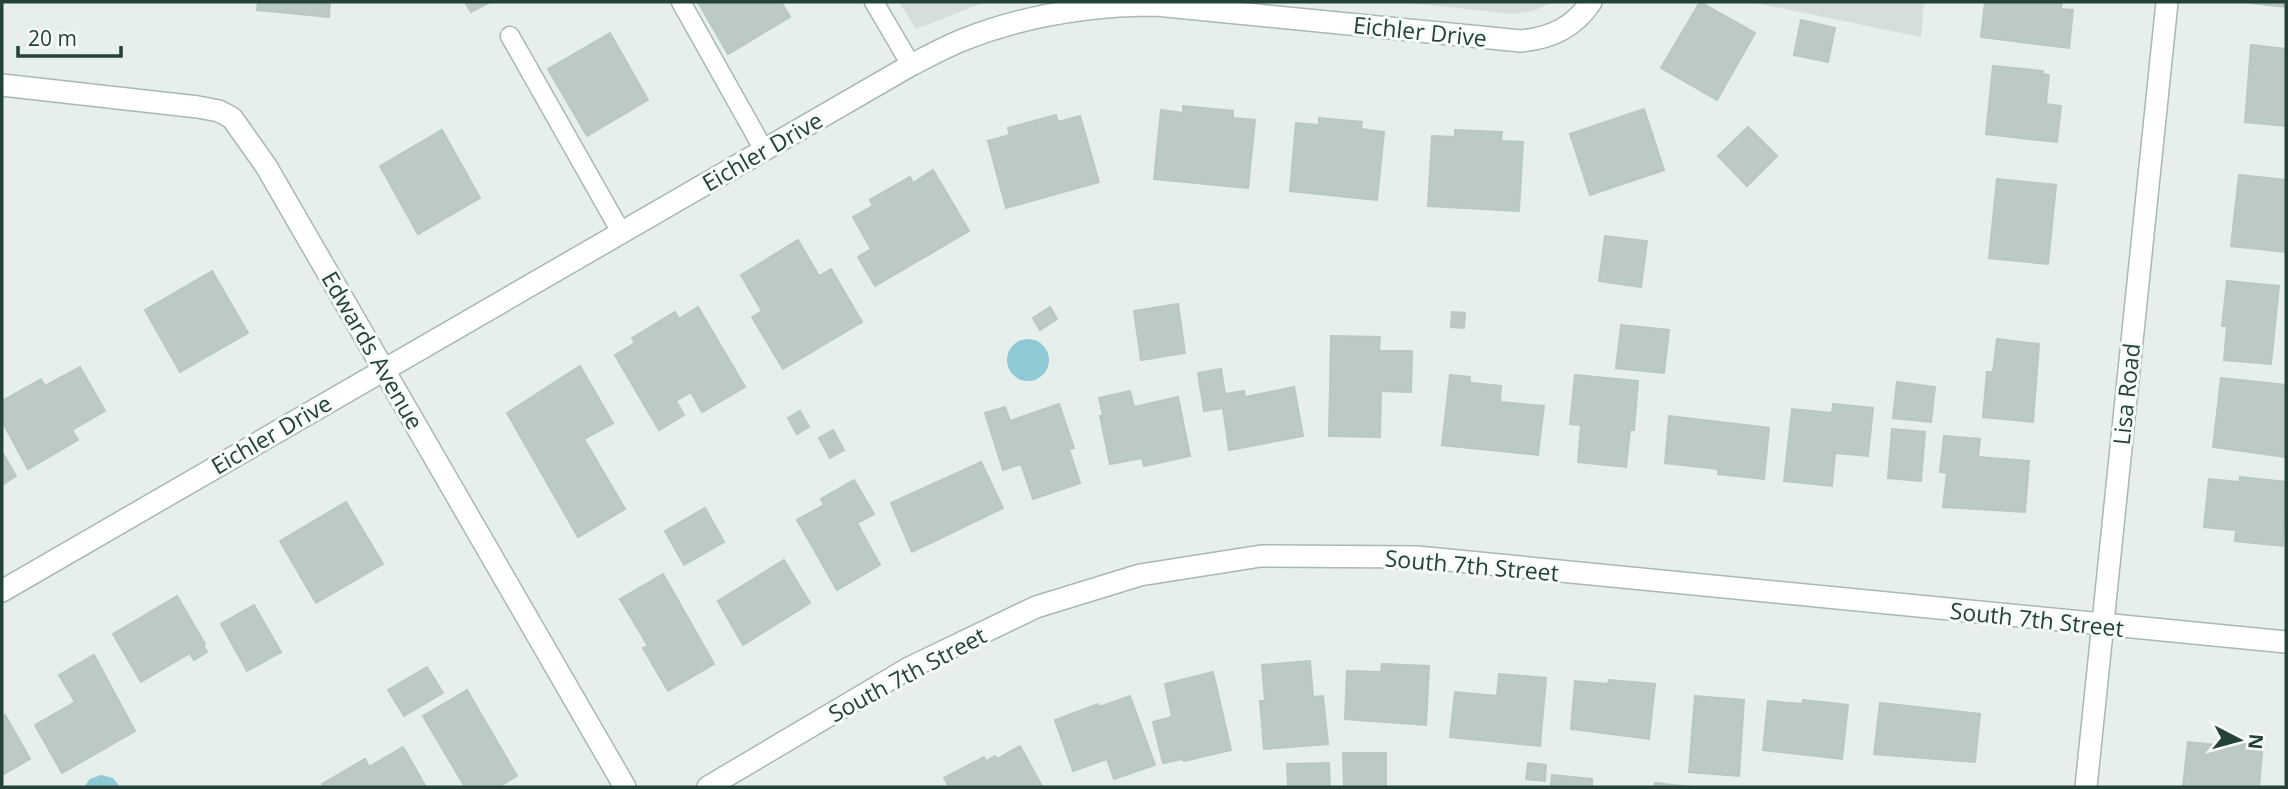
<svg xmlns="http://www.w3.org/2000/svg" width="2288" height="789" viewBox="0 0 2288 789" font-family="'Open Sans',sans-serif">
<rect width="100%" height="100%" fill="#e6efeb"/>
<!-- built -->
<path fill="#d4dfda" d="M899,2H985L916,29Z
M1399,2H1554L1533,11L1514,14Z
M1751,2H1924L1921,37Z"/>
<!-- water -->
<path fill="#8ec9d4" d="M1007 360a21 21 0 1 1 42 0a21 21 0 1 1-42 0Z
M101,775L113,778L120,787H84L90,779Z"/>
<!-- building -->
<path fill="#bbcac4" stroke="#b8c9c2" stroke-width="2" d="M258,2H330L329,17L257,10Z
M465,2H490L471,12Z
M698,2H781L790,17L728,54Z
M1700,2L1755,33L1717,100L1661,68Z
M1985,2H2062L2061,9L2073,10L2069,48L1981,37Z
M2251,2H2286V7L2251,3Z
M1801,20L1835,28L1828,62L1794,55Z
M610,33L648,100L587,136L548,69Z
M2251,45L2286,49V126L2245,122Z
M1993,66L2043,71L2042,74L2049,75L2046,104L2061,106L2057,142L1986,134Z
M1183,106L1233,111V118L1255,120L1248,188L1154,179L1161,110L1183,113Z
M1644,109L1664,170L1590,195L1570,134Z
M1056,115L1058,122L1080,116L1099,182L1006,208L988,141L1010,135L1008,128Z
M1319,118L1362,122L1361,129L1384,132L1377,200L1290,191L1296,123L1319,125Z
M1748,127L1777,156L1747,186L1718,156Z
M442,130L480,198L418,234L380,166Z
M1455,130L1502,132L1501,141L1523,142L1519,211L1428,206L1432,136L1455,137Z
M933,170L969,231L875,286L858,257L871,249L853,217L873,206L870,200L910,177L913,183Z
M2239,175L2286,180V252L2231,246Z
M1997,179L2056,185L2048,264L1989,258Z
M1605,236L1647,241L1641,287L1599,281Z
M798,240L819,276L831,269L862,322L783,369L752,317L762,311L741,275Z
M212,271L248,333L180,372L145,310Z
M2227,281L2279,286L2271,364L2224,360L2227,326H2222Z
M1178,304L1185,353L1141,360L1134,311Z
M698,307L745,387L702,412L691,392L676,401L684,415L659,430L615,355L635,343L632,338L675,312L679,319Z
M1050,307L1057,319L1040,330L1033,318Z
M1452,312L1465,313L1464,328L1451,327Z
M1621,325L1669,330L1664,373L1616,368Z
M1331,336L1380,337L1379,351H1412L1411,392L1381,391L1380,437L1329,436Z
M1997,339L2039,344L2033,422L1983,417L1987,372H1993Z
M580,366L613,423L584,439L625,509L578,537L507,413Z
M80,367L105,411L72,430L78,440L28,469L2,421V401L41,379L45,386Z
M1221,369L1225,394L1244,391L1245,397L1294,387L1303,436L1229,450L1223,408L1204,411L1198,373Z
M1450,375L1470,377V383L1501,386L1500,402L1544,406L1538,455L1442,445Z
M1575,375L1638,381L1634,430H1630L1626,467L1578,462L1581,425L1570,424Z
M2221,378L2286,385V457L2213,447Z
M1897,382L1935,387L1931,422L1893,418Z
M1130,391L1134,407L1178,397L1190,456L1144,466L1142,458L1110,464L1100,416L1103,415L1099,398Z
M1059,404L1074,448L1069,449L1080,483L1033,499L1021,464L1003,470L985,413L1005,407L1010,421Z
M1833,404L1873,408L1868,456L1835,453L1832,486L1784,481L1792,409L1832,413Z
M800,411L809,427L797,434L788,418Z
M1669,416L1769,428L1764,479L1718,474V469L1665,463Z
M1892,429L1925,432L1921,481L1888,478Z
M833,430L844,450L830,458L819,438Z
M1944,436L1980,439L1978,457L2029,461L2025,512L1943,507L1947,473L1940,472Z
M2,452L16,476L2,485Z
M981,462L1003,508L912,552L891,503Z
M2240,477L2286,482L2283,546L2235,541L2236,530L2204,527L2209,479L2240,482Z
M854,480L874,514L857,523L880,565L837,590L797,520L824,505L821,499Z
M346,502L383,564L316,603L280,541Z
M705,508L724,542L684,565L665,531Z
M784,560L810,603L743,645L718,601Z
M663,574L714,664L668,691L643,648L648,646L620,599Z
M177,596L205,644L203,645L207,652L194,660L190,653L141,682L113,634Z
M254,605L281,652L247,671L221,624Z
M94,655L135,731L62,773L35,725L75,702L59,675Z
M1310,661L1313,697L1323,696L1328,744L1264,749L1260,701H1265L1262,665Z
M1382,664L1429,666L1426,725L1345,719L1347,671L1381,672Z
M427,667L443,693L404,716L388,690Z
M1213,672L1231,750L1184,761L1183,759L1163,763L1153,722L1172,717L1165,684Z
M1499,674L1546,678L1540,746L1450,737L1455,692L1497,696Z
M1609,680L1655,684L1649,739L1571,729L1575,681L1608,684Z
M467,690L517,776L498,787H465L423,716Z
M1130,696L1155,765L1114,779L1107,759L1073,771L1055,720L1098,704L1099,707Z
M1695,696L1744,700L1739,776L1689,772Z
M1803,700L1848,705L1842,759L1763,750L1768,701L1802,704Z
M1880,703L1980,714L1975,762L1874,754Z
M2,714L3,717L5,715L30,759L2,775Z
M2219,738L2263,742L2259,787L2183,786L2188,742L2218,745Z
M1020,746L1042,786L1040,787H949L944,778L984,757L986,761L995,756L997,759Z
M403,747L426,787H324L322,784L365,759L369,767Z
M1343,753H1386V787H1344Z
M1329,763L1330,787H1288L1287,764Z
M1528,763L1546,765L1545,781L1526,779Z
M1552,775L1592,779V787H1551Z
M1655,783L1672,785L1694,787H1654Z"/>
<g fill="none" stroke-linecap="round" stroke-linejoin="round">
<defs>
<path id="service" d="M681,2L764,150
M874,2L911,65
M510,36L621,232"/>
<path id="minor" d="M2,85L198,107L219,111L232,118L266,166L625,787
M2,591L911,65C929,56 947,46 965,39C1027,15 1090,5 1156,5L1521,41C1552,38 1574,27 1591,2
M708,787L909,668L1036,607L1140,575L1261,556L1417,557L2286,642
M2086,787L2167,2"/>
</defs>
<!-- service casing -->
<use href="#service" stroke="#a8b8b2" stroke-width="21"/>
<!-- minor casing -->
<use href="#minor" stroke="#a8b8b2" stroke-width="24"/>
<!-- service -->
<use href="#service" stroke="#fff" stroke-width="18"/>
<!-- minor -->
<use href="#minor" stroke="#fff" stroke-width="21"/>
</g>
<g text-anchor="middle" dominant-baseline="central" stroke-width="6" stroke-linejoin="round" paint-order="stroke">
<!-- street labels -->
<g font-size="23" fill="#24423a" stroke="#f7fbf9">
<text transform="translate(1420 31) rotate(6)">Eichler Drive</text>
<text transform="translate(762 151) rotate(-30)">Eichler Drive</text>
<text transform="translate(373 350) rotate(60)">Edwards Avenue</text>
<text transform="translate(2126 394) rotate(-84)">Lisa Road</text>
<text transform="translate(271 434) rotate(-30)">Eichler Drive</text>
<text transform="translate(1472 565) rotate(5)">South 7th Street</text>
<text transform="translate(2037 619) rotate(6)">South 7th Street</text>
<text transform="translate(907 674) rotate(-28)">South 7th Street</text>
</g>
</g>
<!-- border -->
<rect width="2288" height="789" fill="none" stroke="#24423a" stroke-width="7"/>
<!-- north arrow -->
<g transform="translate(2239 740) rotate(96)" stroke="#f7fbf9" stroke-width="5" paint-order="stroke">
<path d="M0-5L12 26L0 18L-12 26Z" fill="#24423a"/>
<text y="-10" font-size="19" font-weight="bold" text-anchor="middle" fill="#24423a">N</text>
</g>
<!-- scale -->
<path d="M18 46v10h103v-10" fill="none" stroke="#24423a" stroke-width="3.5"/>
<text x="28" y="46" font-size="21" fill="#24423a" stroke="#f7fbf9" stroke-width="5" paint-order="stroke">20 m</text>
</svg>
